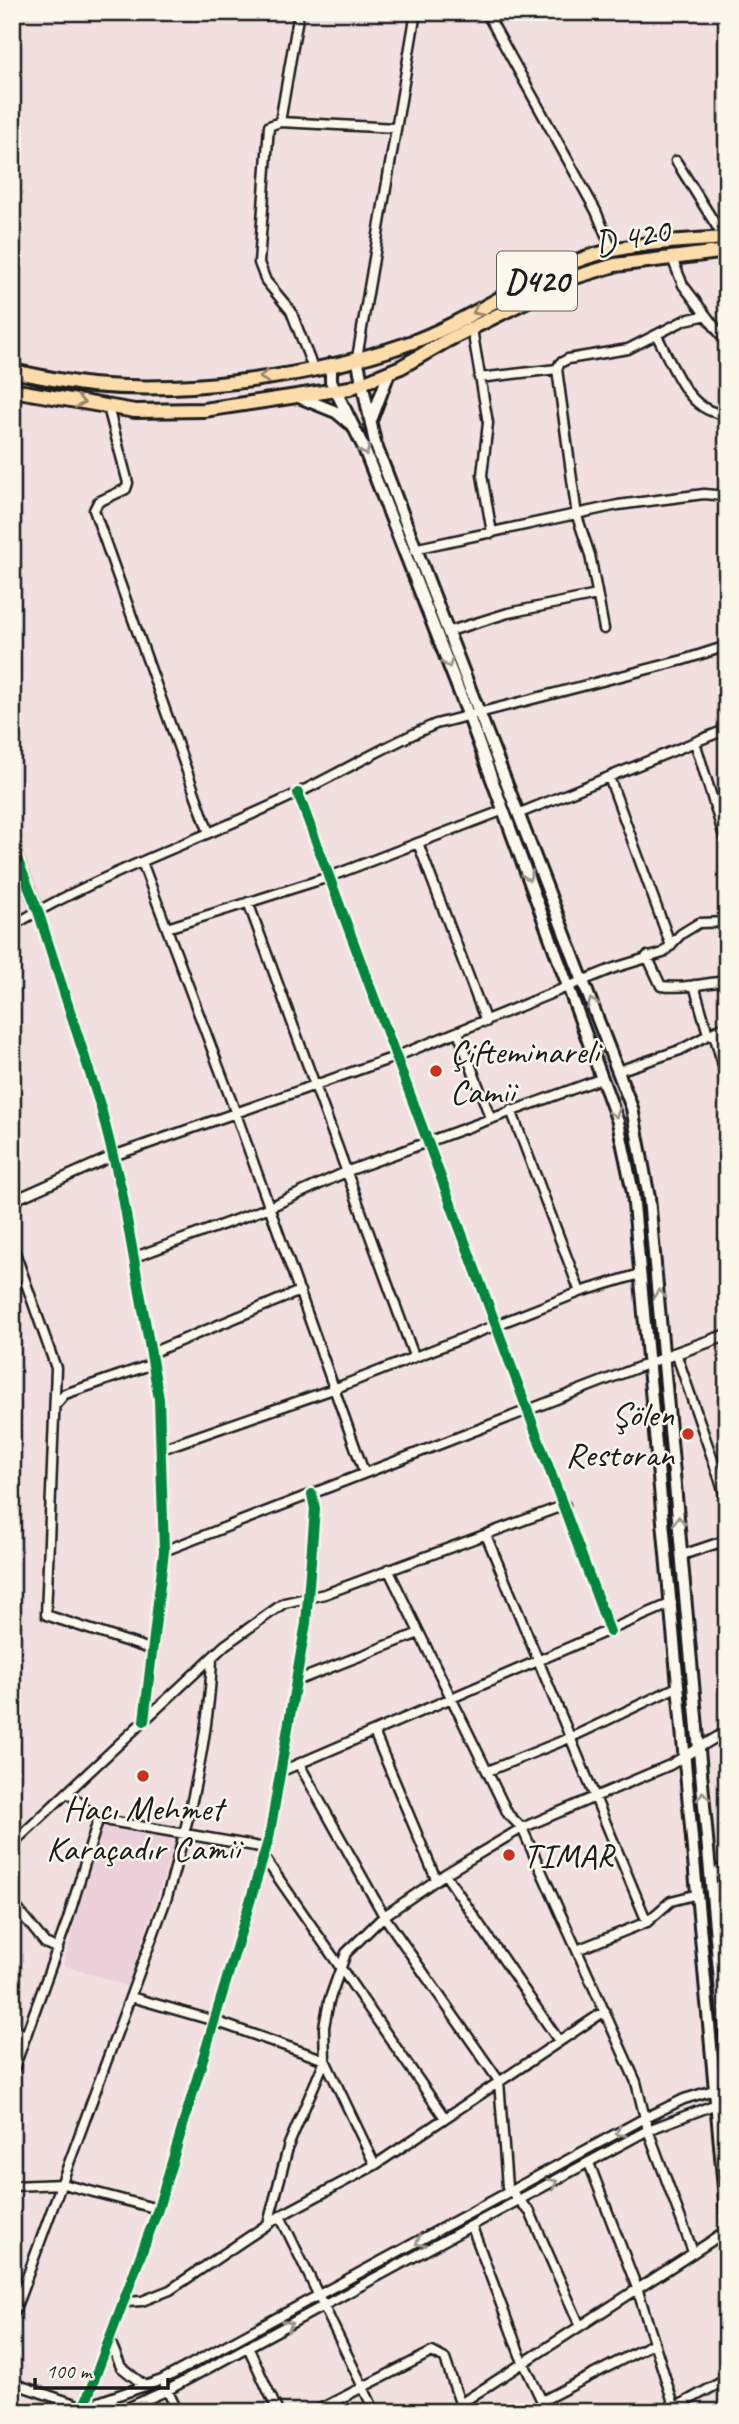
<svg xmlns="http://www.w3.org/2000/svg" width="739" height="2424" viewBox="0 0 739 2424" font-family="Caveat,sans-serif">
<rect width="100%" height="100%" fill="#f2e0e1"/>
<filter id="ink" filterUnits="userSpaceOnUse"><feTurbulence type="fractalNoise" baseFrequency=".0143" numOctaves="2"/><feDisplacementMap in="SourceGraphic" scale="14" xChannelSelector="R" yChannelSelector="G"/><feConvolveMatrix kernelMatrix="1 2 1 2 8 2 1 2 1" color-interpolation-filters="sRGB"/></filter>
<g filter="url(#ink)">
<!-- built -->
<path fill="#ecd0da" d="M109,1825L173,1834L176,1840L127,1986L63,1965L102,1827Z"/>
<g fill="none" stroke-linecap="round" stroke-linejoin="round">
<defs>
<path id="minor" d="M486,12L596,211L612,250
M280,122L299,12
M676,161L724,238
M671,256L683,285L727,343
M472,329L488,423L482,475L492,533
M657,336C673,365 688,415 727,414
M357,358L416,12
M313,368L291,311L266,281L259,263L269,126L280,122L396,128
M557,369L577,516L590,555L604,629
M479,378L557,369L560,363L568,359L628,349L685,320L703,316
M108,407L128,483L126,489L98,502L94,510L209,833
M418,548L618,505L704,494L727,496
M450,631L508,613L597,595
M695,742L727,846
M609,777L671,946
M298,793L610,1632
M520,813L727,729
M418,843L486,1022
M142,862L231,1100L364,1472
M248,902L414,1356
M38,911L101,1108L122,1192L159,1399L164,1551L144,1721
M12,926C103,872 203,839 298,793C344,771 388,744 436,724L683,660L727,646
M167,928L329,877L504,810
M647,956L661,986C684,989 704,983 727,981
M694,985L708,1034
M458,1032L490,1117
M714,1034L727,1080
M618,1071L680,1050L727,1025
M511,1110L580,1292
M12,1201L113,1156L395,1057L614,968L663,953L681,934L699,923L727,922
M12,1244L56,1368L46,1615L153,1650
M135,1257L270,1207L348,1171L603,1078
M151,1353L300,1291
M676,1353L727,1501
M57,1403L65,1394L153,1364
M161,1449L336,1388L580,1292L640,1274
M486,1535L647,1922
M164,1551L665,1357
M682,1555L727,1540
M388,1569L508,1814L522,1828L636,2082L648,2130L693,2252
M296,1681L419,1633
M374,1732L436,1879
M299,1764L384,1916L499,2081L507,2187L530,2212L580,2326
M282,1771L672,1603
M488,1771L572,1737L679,1686
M69,1793L91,1814L110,1821L266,1848
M12,1844L225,1645L284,1603L325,1594L565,1505
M263,1856L445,2118
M445,1874L559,2041
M710,1875L727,1866
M12,1902L45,1943L58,1949
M577,1950L647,1922L671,1901L698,1894
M131,1997L215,2021L325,2060L289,2144L268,2224
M12,2028L26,2036
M12,2074L68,1919L99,1817
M589,2163L637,2288L676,2412
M375,2165L325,2060L324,2027L329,2001L346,1953L384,1916L445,1874L522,1828L670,1765L727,1731
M12,2186L63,2184L158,2209
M280,2216L375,2412
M472,2227L520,2355L547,2412
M126,2302L142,2301L170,2290L280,2216L375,2165L605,2011
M12,2318L167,1897C189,1820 209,1738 212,1658
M110,2341L121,2367L145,2386
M248,2347L278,2412
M12,2383L84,2407L162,2380L645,2118L684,2099L727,2086
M165,2386L178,2412
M542,2401L654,2343
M460,2404L727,2231
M82,2412L158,2209L269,1838L306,1623L315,1509L312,1494
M118,2412L168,2390L648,2130L727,2100
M314,2412L432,2352L445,2359L463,2412
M667,2412L727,2379"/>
<path id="tertiary" d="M12,846L38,911
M665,1357L727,1335"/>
<path id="secondary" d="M357,358L375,443L632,1108L649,1198L727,2059
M331,364V381L363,446L468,714L618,1122L633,1193L727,2221
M299,397L336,412L349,423
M372,418L389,373"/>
<path id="trunk" d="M12,371C38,376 64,382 91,385C189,394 311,377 404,345C463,325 513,286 571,263C621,243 673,241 727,238
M12,390L135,411L204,410L350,388L401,367L446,341L572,278L615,265L727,251"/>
</defs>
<!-- minor casing -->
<use href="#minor" stroke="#1c1c1c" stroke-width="13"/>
<!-- tertiary casing -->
<use href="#tertiary" stroke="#1c1c1c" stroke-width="15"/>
<!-- secondary casing -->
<use href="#secondary" stroke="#1c1c1c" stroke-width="16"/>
<!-- trunk casing -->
<use href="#trunk" stroke="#1c1c1c" stroke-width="18"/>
<!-- minor -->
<use href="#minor" stroke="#fbf7ec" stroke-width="8"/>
<!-- tertiary -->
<use href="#tertiary" stroke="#fbf7ec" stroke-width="10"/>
<!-- secondary -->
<use href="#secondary" stroke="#fbf7ec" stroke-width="10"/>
<!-- trunk -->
<use href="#trunk" stroke="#fddcac" stroke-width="12"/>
<defs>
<path id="cycleway" d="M298,793L610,1632
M12,846L38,911L101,1108L122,1192L159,1399L164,1551L144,1721
M82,2412L158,2209L269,1838L306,1623L315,1509L312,1494"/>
</defs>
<!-- cycleway casing -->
<use href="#cycleway" stroke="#fbf7ec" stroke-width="15"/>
<!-- cycleway -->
<use href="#cycleway" stroke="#00873e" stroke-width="10"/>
</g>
<!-- one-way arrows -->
<defs><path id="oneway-chevron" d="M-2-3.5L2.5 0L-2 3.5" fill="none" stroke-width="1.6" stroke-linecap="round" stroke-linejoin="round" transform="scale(1.75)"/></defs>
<g stroke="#98866b">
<use href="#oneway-chevron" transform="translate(477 311) rotate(153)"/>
<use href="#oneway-chevron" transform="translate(264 377) rotate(173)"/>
<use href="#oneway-chevron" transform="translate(80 402) rotate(10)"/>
</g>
<g stroke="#97948e">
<use href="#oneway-chevron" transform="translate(365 451) rotate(67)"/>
<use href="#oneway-chevron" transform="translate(448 663) rotate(69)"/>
<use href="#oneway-chevron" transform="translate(528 876) rotate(70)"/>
<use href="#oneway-chevron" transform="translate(592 1003) rotate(-111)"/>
<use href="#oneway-chevron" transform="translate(615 1113) rotate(71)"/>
<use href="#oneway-chevron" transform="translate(659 1294) rotate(-95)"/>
<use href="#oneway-chevron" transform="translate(679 1521) rotate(-95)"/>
<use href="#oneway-chevron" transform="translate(703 1796) rotate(-95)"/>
<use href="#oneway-chevron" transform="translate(620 2132) rotate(151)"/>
<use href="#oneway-chevron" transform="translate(553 2183) rotate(-29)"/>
<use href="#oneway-chevron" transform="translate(420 2242) rotate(151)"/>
<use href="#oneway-chevron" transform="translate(288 2325) rotate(-29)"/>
</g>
</g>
<!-- markers -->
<g fill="#c8321e" stroke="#fbf7ec" stroke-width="2.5">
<circle cx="436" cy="1071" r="7"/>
<circle cx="688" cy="1434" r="7"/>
<circle cx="143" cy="1776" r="7"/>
<circle cx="509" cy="1855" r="7"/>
</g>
<g text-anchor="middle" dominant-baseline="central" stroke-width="5" stroke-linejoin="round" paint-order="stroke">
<!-- shield labels -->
<rect fill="#fbf7ec" stroke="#5f5e5a" stroke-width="2" x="497" y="251.5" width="80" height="59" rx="5"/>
<g font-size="33" font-weight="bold" fill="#1c1c1c">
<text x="537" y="281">D420</text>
</g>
<!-- street labels -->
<g font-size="35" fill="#1c1c1c" stroke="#fbf7ec">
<text transform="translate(632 237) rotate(-11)">D 420</text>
</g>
<!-- poi labels -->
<g font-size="35" fill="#1c1c1c" stroke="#fbf7ec" text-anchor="start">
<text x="450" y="1051">Çifteminareli<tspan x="450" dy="40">Camii</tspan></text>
<text x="674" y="1414" text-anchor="end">Şölen<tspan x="674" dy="40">Restoran</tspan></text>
<text x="143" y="1808" text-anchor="middle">Hacı Mehmet<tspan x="143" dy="40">Karaçadır Camii</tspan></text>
<text x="523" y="1855">TIMAR</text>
</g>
</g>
<!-- margin -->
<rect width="739" height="2424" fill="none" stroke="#fbf7ec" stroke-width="42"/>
<rect x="21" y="21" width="697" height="2382" fill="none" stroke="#1c1c1c" stroke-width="2.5" filter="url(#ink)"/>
<!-- scale -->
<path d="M35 2378v10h133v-10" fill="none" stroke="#1c1c1c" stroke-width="3.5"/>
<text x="46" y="2378" font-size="21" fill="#1c1c1c" stroke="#fbf7ec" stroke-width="5" paint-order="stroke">100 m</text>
</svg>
